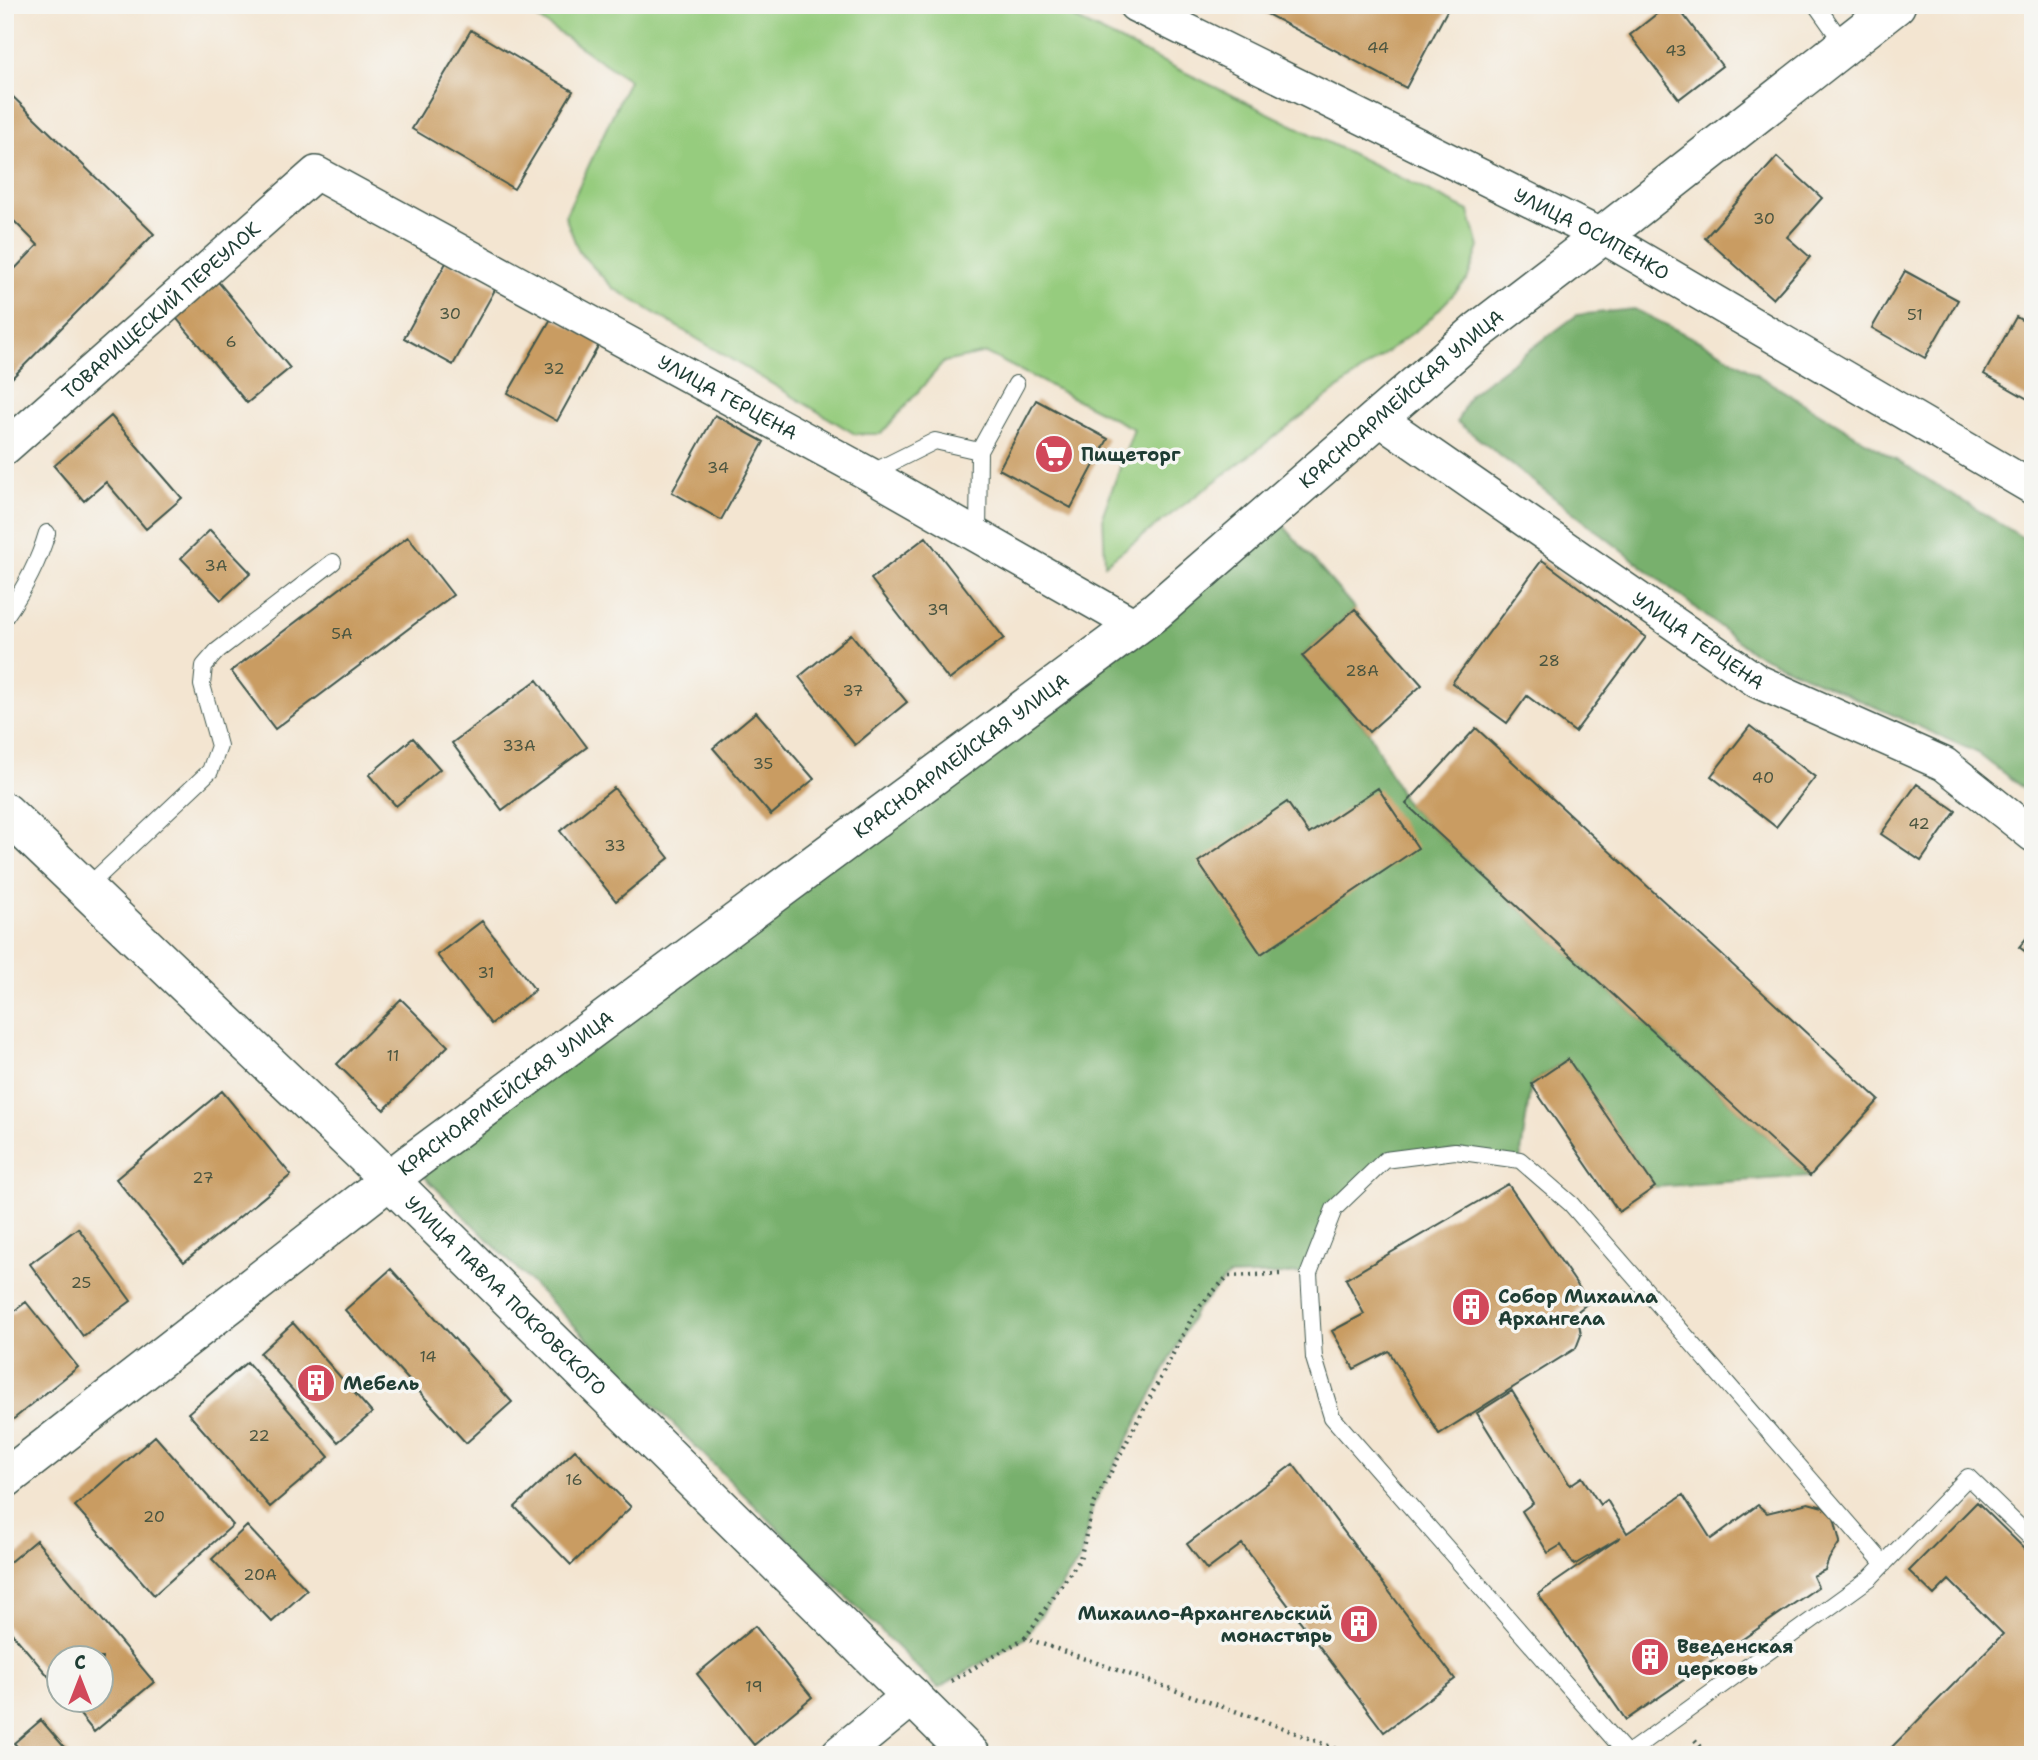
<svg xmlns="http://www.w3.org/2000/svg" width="2038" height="1760" viewBox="0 0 2038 1760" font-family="'Shantell Sans',sans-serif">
<rect width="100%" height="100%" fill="#f6f6f2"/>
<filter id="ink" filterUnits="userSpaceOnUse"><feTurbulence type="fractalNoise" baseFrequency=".0143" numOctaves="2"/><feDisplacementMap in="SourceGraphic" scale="14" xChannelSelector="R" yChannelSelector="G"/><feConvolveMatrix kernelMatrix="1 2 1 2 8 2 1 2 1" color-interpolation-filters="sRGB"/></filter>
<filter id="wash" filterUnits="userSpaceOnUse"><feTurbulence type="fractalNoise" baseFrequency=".00686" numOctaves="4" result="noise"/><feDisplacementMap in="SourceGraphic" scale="28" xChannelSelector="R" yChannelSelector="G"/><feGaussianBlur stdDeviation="1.57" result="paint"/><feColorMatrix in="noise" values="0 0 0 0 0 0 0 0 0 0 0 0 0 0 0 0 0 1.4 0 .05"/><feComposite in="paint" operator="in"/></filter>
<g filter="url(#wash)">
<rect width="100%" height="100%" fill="#f3e5d1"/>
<!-- green -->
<path fill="#96cc7e" stroke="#5a8459" stroke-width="2" d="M518,5H1047L1469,211L1479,247L1467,280L1427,322L1105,564L1103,514L1134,429L986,353L944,362L881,434H855L613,288L579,252L565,216L629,80Z"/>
<!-- forest -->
<path fill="#78b06d" stroke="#4c7650" stroke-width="2" d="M1634,309L1715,349L2033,544V796L1976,752L1752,652L1457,422L1470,394L1577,315Z
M1271,511L1355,609L1302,656L1369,732L1406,804L1810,1176L1655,1187L1567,1059L1531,1084L1520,1160L1455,1151L1385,1160L1334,1209L1309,1273L1228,1276L1196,1310L1093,1506L1080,1559L1025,1638L938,1688L411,1163Z"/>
<g id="blocks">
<!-- building -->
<path fill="#c99c62" d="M1250,5H1450L1406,88Z
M1668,5H1676L1722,66L1679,99L1630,35Z
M471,30L573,91L514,189L412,129Z
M5,89L154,234L5,385V279L38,245L5,212Z
M1777,157L1822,198L1787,237L1810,257L1773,299L1705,238Z
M447,261L496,288L453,365L404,338Z
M1905,271L1958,300L1925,358L1872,328Z
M215,278L290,368L247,403L172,313Z
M552,317L600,343L557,421L508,393Z
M2016,317L2033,326V402L1984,374Z
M1036,400L1108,439L1071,508L999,469Z
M715,415L764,442L721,520L672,492Z
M111,416L182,498L146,529L106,482L84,501L54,466Z
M210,530L251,573L221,600L181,558Z
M408,537L453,595L275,729L231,671Z
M926,537L1004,638L949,680L871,579Z
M1542,560L1646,637L1575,732L1527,696L1507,723L1452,683Z
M1355,609L1422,685L1369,732L1302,656Z
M851,634L907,702L855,745L799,677Z
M537,680L587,747L502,810L452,743Z
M756,712L814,779L771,815L713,748Z
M1750,726L1815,777L1776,827L1711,776Z
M1476,728L1879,1100L1810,1176L1406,804Z
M413,738L440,769L396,806L369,775Z
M1917,784L1956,811L1921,861L1881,834Z
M614,788L669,858L616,901L560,831Z
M1378,788L1418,848L1261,954L1198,862L1287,802L1309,834Z
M482,921L535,990L491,1024L437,955Z
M2033,930V957L2019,947Z
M401,999L448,1046L384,1110L337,1064Z
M1568,1059L1655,1187L1619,1212L1531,1084Z
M222,1091L291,1175L184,1262L116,1179Z
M1508,1184L1589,1302L1577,1312L1581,1335L1576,1348L1439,1434L1389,1351L1354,1369L1332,1331L1364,1314L1346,1279Z
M78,1228L131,1301L83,1336L30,1264Z
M391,1269L512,1402L466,1443L345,1310Z
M26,1302L78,1367L5,1426V1318Z
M293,1323L372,1413L338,1442L260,1353Z
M247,1362L329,1457L270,1507L188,1413Z
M1512,1391L1570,1485L1582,1477L1600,1505L1607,1500L1627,1533L1683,1495L1711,1539L1758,1505L1767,1513L1808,1503L1823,1507L1834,1518L1840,1542L1829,1559L1825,1570L1813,1576L1818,1587L1626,1720L1538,1594L1621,1537L1574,1565L1561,1545L1548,1553L1522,1511L1533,1503L1477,1413Z
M155,1436L233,1525L154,1595L75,1506Z
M575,1450L631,1507L571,1565L515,1507Z
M1293,1464L1455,1679L1384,1732L1242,1544L1207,1570L1187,1544Z
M1977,1502L2033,1557V1755H1884L2003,1634L1949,1580L1934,1595L1909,1571Z
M247,1526L307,1590L272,1622L212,1559Z
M36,1540L154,1682L94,1732L68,1700H102V1658H60V1690L5,1625V1566Z
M755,1626L812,1697L754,1745L697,1674Z
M41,1720L71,1755H25L14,1743Z"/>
</g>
</g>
<g filter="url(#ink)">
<use href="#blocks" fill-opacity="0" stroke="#3f564c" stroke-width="2"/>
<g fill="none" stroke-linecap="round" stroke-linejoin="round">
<defs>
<path id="service" d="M1816,5L1845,46
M869,474L935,441L979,451
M978,535L979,451L1016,384
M5,617C23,591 38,564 47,533
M85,889L210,771L219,746L202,685L204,666L217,651L333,562
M1884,1564L1571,1204L1520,1160L1455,1151L1385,1160L1334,1209L1309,1273L1314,1358L1332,1417L1627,1754L1870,1578L1968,1477L2033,1540"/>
<g id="minor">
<path id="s1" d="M1135,5L1602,236L2033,488"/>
<path id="s2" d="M1378,418L1757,681L1944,764L2033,835"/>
<path id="s3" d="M5,448L316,173L869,474L1136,626"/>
</g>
<g id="tertiary">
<path id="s4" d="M5,812L365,1156L971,1755"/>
<path id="s5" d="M5,1479L411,1163L1156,611L1478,331L1602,236L1896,5"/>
<path d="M840,1755L912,1696"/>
</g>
</defs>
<!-- service casing -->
<use href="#service" stroke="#3f564c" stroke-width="18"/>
<!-- minor casing -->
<use href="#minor" stroke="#3f564c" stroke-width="36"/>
<!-- tertiary casing -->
<use href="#tertiary" stroke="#3f564c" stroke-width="41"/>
<!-- path -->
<path stroke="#3f564c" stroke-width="4.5" stroke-dasharray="2 5" stroke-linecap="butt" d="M1025,1638L1080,1559L1093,1506L1196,1310L1228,1276L1280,1274
M951,1681L1025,1638L1278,1726L1351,1755
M1695,1740L1708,1755"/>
<!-- service -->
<use href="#service" stroke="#fff" stroke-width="16"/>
<!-- minor -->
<use href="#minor" stroke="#fff" stroke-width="33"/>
<!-- tertiary -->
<use href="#tertiary" stroke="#fff" stroke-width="38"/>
</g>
</g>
<!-- icons -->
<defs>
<symbol id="supermarket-disc" viewBox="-11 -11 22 22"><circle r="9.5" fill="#d1495b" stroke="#f6f6f2"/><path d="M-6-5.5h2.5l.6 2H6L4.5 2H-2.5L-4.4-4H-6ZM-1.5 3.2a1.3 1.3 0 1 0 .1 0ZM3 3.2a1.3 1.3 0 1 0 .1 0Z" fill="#fff"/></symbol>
<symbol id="building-disc" viewBox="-11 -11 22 22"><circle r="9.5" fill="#d1495b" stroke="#f6f6f2"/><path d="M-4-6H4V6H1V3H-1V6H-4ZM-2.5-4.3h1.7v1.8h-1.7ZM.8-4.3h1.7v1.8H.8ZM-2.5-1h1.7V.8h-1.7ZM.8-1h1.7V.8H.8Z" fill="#fff"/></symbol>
</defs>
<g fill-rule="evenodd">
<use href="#supermarket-disc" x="1032" y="432" width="44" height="44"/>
<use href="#building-disc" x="1449" y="1285" width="44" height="44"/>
<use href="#building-disc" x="294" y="1361" width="44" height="44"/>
<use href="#building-disc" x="1337" y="1602" width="44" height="44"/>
<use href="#building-disc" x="1628" y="1635" width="44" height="44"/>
</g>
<g text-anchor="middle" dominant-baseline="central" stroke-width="7" stroke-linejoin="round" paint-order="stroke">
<!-- number labels -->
<g font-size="16" fill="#4a5540">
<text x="1378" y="47">44</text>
<text x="1676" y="50">43</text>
<text x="1764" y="218">30</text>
<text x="450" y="313">30</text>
<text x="1915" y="314">51</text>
<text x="231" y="341">6</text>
<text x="554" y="368">32</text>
<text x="718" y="467">34</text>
<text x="216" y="565">3А</text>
<text x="938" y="609">39</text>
<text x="342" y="633">5А</text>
<text x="1549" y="660">28</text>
<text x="1362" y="670">28А</text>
<text x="853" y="690">37</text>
<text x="519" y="745">33А</text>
<text x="763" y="763">35</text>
<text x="1763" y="777">40</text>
<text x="1919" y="823">42</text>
<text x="615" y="845">33</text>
<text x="486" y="972">31</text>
<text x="393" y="1055">11</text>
<text x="203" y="1177">27</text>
<text x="81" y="1282">25</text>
<text x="428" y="1356">14</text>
<text x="259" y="1435">22</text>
<text x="574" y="1479">16</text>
<text x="154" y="1516">20</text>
<text x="260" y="1574">20А</text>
<text x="754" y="1686">19</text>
</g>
<!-- street labels -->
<g font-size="19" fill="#1f3d34" stroke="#f6f6f2">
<text stroke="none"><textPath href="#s1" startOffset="511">УЛИЦА ОСИПЕНКО</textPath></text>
<text stroke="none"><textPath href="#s3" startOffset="208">ТОВАРИЩЕСКИЙ ПЕРЕУЛОК</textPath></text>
<text stroke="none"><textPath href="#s3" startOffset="884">УЛИЦА ГЕРЦЕНА</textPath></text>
<text stroke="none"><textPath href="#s5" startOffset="1766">КРАСНОАРМЕЙСКАЯ УЛИЦА</textPath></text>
<text stroke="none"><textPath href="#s2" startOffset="390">УЛИЦА ГЕРЦЕНА</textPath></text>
<text stroke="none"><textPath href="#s5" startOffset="1199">КРАСНОАРМЕЙСКАЯ УЛИЦА</textPath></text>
<text stroke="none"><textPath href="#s5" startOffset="632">КРАСНОАРМЕЙСКАЯ УЛИЦА</textPath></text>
<text stroke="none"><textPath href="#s4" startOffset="696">УЛИЦА ПАВЛА ПОКРОВСКОГО</textPath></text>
</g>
<!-- poi labels -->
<g font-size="19" font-weight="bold" fill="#1f3d34" stroke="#f6f6f2" text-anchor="start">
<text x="1081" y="454">Пищеторг</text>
<text x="1498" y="1296">Собор Михаила<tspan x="1498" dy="22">Архангела</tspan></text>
<text x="343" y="1383">Мебель</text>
<text x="1332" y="1613" text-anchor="end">Михаило-Архангельский<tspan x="1332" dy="22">монастырь</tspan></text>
<text x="1677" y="1646">Введенская<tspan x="1677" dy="22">церковь</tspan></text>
</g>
</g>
<!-- margin -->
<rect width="2038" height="1760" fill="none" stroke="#f6f6f2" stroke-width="28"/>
<!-- north arrow -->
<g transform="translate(80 1679)"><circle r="33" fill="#f6f6f2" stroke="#a0aca6" stroke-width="2"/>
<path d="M0-5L12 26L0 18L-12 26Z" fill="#d1495b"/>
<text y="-10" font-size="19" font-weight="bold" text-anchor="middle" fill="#1f3d34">С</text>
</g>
</svg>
